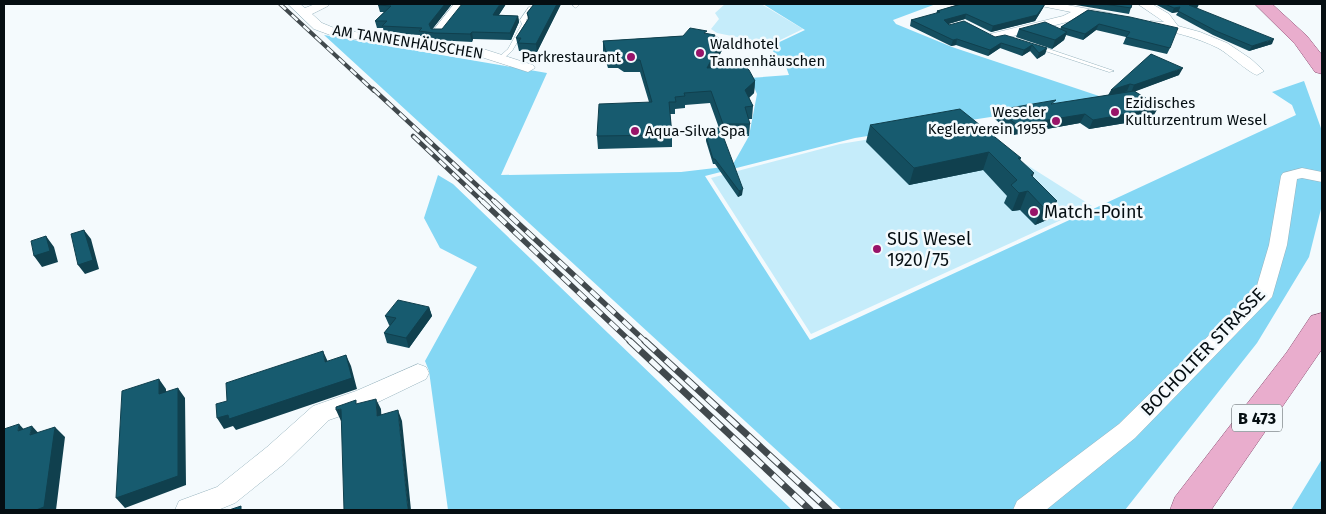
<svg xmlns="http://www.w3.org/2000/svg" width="1326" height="514" viewBox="0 0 1326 514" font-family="'Fira Sans',sans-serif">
<rect width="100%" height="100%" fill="#f4fafd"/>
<!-- green -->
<path fill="#c5ecfa" d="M725,4H761L803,29L772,44L717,33L711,29L719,19L715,13Z
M962,124L1092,206L811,334L711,178L840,144Z"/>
<!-- forest -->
<path fill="#84d7f4" d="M763,4H936L893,20L896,24L952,47L1108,99L855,138L705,176L810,340L1296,115L1292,105L1272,92L1304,81L1322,131V205L1309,257L1257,343L1125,510H842L324,35L547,73L501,175L681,172L732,166L749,136L757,94L750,78L789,75L785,64L769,47L805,30Z
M438,175L453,184L792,510H448L429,371L425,361L477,267L440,248L424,218Z
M1322,459V510H1291Z"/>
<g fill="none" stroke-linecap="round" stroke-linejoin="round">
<defs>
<path id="lane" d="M574,4H580L576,8L573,6Z
M529,7L534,8L526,20L528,24L512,51L503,59H499V57L508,49L522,24L520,20Z
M1033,45H1037L1114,71L1109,72L1033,47Z"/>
<path id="street" d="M288,4H300L305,8L315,4H329L328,6L312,14L322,23L339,30L477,47L533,65L535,68L528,72L475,55L333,36L314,29Z
M454,4H466L442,35H434L432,32Z
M1039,4H1062L1110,13L1116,16L1110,19L1084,15L1071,21L994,41L988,37L990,34L1063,16L1071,12L1041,6Z
M1138,4H1152L1169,14L1178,26L1200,32L1227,43L1251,59L1264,71L1257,75C1249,73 1229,54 1218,48C1196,37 1173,32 1150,27L1148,24L1150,21L1164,22Z
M1302,168L1322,172V182L1302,178L1297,179L1287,245L1272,297L1135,438L1046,510H1013L1017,501L1119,424L1256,289L1269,245L1281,176L1283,173Z
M418,364L426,367L429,373L426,379L372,405L329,420L285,463L235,503L218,510H175L179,501L217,487L267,447L313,406L356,391Z"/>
<path id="primary" d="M1255,4H1272L1307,36L1322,55V74L1315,72L1295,44Z
M1322,313V349L1211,510H1170L1175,497L1287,352L1311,316Z"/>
</defs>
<!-- lane casing -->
<use href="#lane" stroke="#98b4bf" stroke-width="1"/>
<!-- street casing -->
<use href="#street" stroke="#98b4bf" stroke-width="1"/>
<!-- primary casing -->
<use href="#primary" stroke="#8f5276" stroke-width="1"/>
<!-- lane -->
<use href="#lane" fill="#fff" fill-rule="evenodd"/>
<!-- street -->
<use href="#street" fill="#fff" fill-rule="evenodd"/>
<!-- primary -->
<use href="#primary" fill="#e9adcd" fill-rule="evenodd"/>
<defs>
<path id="rail-far3" d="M280,4L374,91"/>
<path id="rail-far2" d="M373,89L496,203
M413,136L484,203"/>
<path id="rail-far1" d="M482,201L631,342
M494,201L646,342"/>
<path id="rail" d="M630,341L810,510
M645,341L829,510"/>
</defs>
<!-- rail-far3 casing -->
<use href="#rail-far3" stroke="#41494d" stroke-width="4"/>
<!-- rail-far2 casing -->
<use href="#rail-far2" stroke="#41494d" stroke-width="4.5"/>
<!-- rail-far1 casing -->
<use href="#rail-far1" stroke="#41494d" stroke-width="5.5"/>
<!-- rail casing -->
<use href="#rail" stroke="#41494d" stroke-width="7"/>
<!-- rail-far3 -->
<use href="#rail-far3" stroke="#f4fafd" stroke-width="2.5" stroke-dasharray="8" stroke-linecap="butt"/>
<!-- rail-far2 -->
<use href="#rail-far2" stroke="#f4fafd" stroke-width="3" stroke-dasharray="9" stroke-linecap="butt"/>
<!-- rail-far1 -->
<use href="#rail-far1" stroke="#f4fafd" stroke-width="4" stroke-dasharray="11" stroke-linecap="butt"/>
<!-- rail -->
<use href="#rail" stroke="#f4fafd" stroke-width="5" stroke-dasharray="14" stroke-linecap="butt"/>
</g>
<!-- wall -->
<path fill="#144e5f" d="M380,4H452L432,29H442L506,4L499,15L518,16L519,22L511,40L473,39L472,42L435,40L421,38L420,35L384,33L383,28H377L375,21L384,12H380L378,5Z
M534,4H561L537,52L519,51L516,38L528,19L527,13Z
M960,4H1045L1043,8L1035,21L991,32L965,19L948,24L995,37L1047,48L1045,54L1037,59L1030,51L1022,56L1000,48L988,56L956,45L951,46L910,26L911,20L936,14L937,11Z
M1070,4H1132L1129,14Z
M1155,4H1199L1197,8H1195L1272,44L1249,51L1213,35L1176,15L1178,12L1172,13Z
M1088,10L1170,48L1167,54L1123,44L1126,37L1096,30L1083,40L1066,35L1064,40L1052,49L1016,37L1019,29H1060L1061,27Z
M707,34L715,38L722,50L713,68L755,81L754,93L749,98L753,106L752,119H748L750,124L749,136L723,137L742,195L738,197L715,164H713L706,141V136H707V129L719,128L710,103L685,105V108L675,109V114H670L672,135V147L598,149L597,136L649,102L640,72H624L618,68H608L603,52V41L683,36Z
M1151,54L1179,75L1135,91L1154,115L1140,118L1138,121L1089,129L1080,123L1013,135L995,119L998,110L1055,104L1109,95Z
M870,125L1021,158L1020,161L1032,177L1049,219L1035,225L1020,210L1012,211L1004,203L1007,196L983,170L909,185L866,142Z
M429,307L432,316L409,348L387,343L384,333L390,326L389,325L385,316Z"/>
<!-- shaded-wall -->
<path fill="#10404e" d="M445,4H452L431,31L429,24Z
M500,4H506L494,22L493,15Z
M557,4H561L537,52L536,44Z
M1045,4L1043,8L1035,21L991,32L993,26Z
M1197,4H1199L1197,8L1187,10L1189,5Z
M1180,7L1178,12L1172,13L1174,8Z
M966,14L965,19L942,26L944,20Z
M518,16L519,22L511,40L510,33Z
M1099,24L1096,30L1083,40L1085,34Z
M472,32L473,39L472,42L470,34Z
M1067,32L1064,40L1052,49L1055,40Z
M723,38L722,50L707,80V68Z
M957,39L956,45L951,46L953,40Z
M1274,39L1272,44L1249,51L1252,46Z
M1001,43L1000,48L988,56L990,50Z
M1032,45L1030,51L1022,56L1024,50Z
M1047,48L1045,54L1037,59L1039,53Z
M1183,68L1179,75L1131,93L1134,85Z
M755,81L754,93L744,102L745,90Z
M1130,84L1127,91L1107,97L1111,90Z
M1159,106L1154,115L1140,118L1138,121L1089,129L1093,120L1142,108Z
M1085,114L1080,123L1013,135L1017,125Z
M989,152L983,170L909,185L914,168Z
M1034,173L1020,210L1012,211L1019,193L1031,175Z
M743,189L742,195L738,197L739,191Z
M1057,201L1049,219L1035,225L1043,207Z
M84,230L91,239L99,269L85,274L78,265Z
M46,236L54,247L58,262L42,267L34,256Z
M429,307L432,316L409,348L406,338Z
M323,351L328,362H325Z
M346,355L351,366L357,389L236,430L233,426L224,429L217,418Z
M159,379L166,389V404L159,394Z
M178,388L185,398L186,485L125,508L116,498Z
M376,399L381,409L382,426L377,416Z
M341,409L346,419L341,421L336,410Z
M398,410L402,421L411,510H408Z
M19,424L29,435L18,431Z
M32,426L42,437L30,435Z
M55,427L65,437L56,510H36Z"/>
<!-- building -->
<path fill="#175b6f" stroke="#10404e" d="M380,4H445L429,24L431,29H442L462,4H500L493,15L518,16L510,33L472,32L470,34L434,33L419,31L422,28L382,26L387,21H375L391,6L378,5Z
M534,4H557L536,44L518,43L521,38H516L529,18L527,13Z
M961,4H1045L1037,15L993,26L966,14L944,20L949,25L964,21L995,37L1005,35L1047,48L1039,53L1032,45L1024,50L1001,43L990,50L957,39L953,40L911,20L940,12L937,11Z
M1104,4H1132L1131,8Z
M1165,4H1197L1189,5L1274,39L1252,46L1216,31L1178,11L1180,7L1174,8Z
M1088,10L1130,17L1178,28L1170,48L1126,37L1130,32L1099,24L1085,34L1061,27Z
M1045,22L1067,32L1055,40L1019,29Z
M690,28L707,31L704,33L715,35L714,37L723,38L707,68L745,66L749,70L755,81L745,90L753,106L745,107L750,124H723L711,91L684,93L685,96L675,97L676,102H669L672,135L597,136L599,104L652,102L640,60H624L617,56H607L603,41L683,36Z
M1151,54L1183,68L1134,85L1130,84L1111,90Z
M1134,91L1159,106L1142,108L1143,111L1093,120L1085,114L1017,125L998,110L1056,100L1051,104Z
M960,109L1021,158H1018L1034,173L1031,175L1057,201L1043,207L1028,191L1019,193L1011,185L1017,180L989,152L914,168L870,125Z
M720,128L743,189L739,191L715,159H713L706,136H709L707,129Z
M84,230L93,260L78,265L71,234Z
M46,236L50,251L34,256L31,241Z
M398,300L429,307L406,338L384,333L396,318L385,316Z
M323,351L325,362L346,355L352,378L229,419L228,415L217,418L216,404L227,401L226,383Z
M159,379V394L178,388V476L116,498L122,391Z
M376,399L377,416L398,410L408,510H344L341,409L336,410V407L356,400V404Z
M19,424L18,431L32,426L30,435L55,427L44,507L36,510H4V429Z
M241,506V510H229Z"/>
<!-- markers -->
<g fill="#981469" stroke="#f4fafd" stroke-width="2">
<circle cx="700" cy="53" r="5"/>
<circle cx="631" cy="57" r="5"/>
<circle cx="1115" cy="112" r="5"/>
<circle cx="1056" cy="121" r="5"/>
<circle cx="635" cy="131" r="5"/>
<circle cx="1034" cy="212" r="5"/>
<circle cx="877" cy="249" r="5"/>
</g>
<g text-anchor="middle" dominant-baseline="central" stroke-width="5" stroke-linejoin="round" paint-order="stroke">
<!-- far-street labels -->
<g font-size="15" fill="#050e12" stroke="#f4fafd">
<text transform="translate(408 42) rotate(9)">AM TANNENHÄUSCHEN</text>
</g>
<!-- far-poi labels -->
<g font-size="15" fill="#050e12" stroke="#f4fafd" text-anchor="start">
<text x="710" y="44">Waldhotel<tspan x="710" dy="17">Tannenhäuschen</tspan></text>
<text x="621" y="57" text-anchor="end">Parkrestaurant</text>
<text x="1125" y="103">Ezidisches<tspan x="1125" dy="17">Kulturzentrum Wesel</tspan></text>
<text x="1046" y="112" text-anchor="end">Weseler<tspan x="1046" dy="17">Keglerverein 1955</tspan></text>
<text x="645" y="131">Aqua-Silva Spa</text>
</g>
<!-- shield labels -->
<rect fill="#f4fafd" stroke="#4d5558" stroke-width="1" x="1232" y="404.5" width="50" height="27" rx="4"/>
<g font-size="16" font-weight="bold" fill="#050e12">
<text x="1257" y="418">B 473</text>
</g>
<!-- poi labels -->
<g font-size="18" fill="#050e12" stroke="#f4fafd" text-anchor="start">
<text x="1044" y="212">Match-Point</text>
<text x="887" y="239">SUS Wesel<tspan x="887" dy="21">1920/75</tspan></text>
</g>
<!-- street labels -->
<g font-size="18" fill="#050e12" stroke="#f4fafd">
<text transform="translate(1203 352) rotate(-46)">BOCHOLTER STRASSE</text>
</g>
</g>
<!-- border -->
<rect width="1326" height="514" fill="none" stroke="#050e12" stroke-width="10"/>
</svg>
